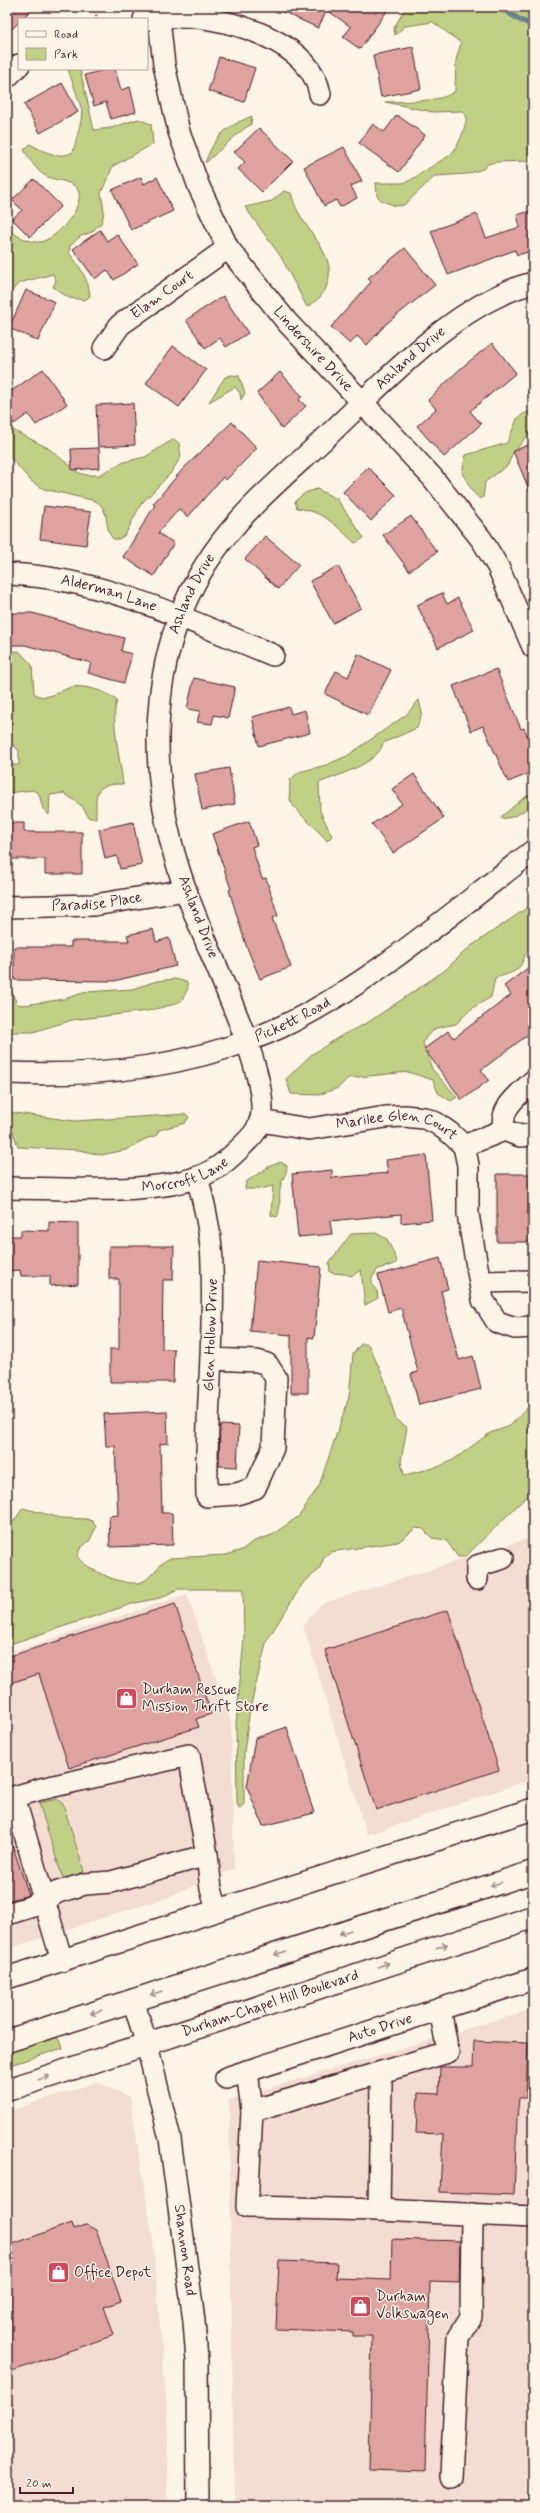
<svg xmlns="http://www.w3.org/2000/svg" width="540" height="2513" viewBox="0 0 540 2513" font-family="Mynerve,sans-serif">
<rect width="100%" height="100%" fill="#fcf5e5"/>
<filter id="ink" filterUnits="userSpaceOnUse"><feTurbulence type="fractalNoise" baseFrequency=".025" numOctaves="2"/><feDisplacementMap in="SourceGraphic" scale="8" xChannelSelector="R" yChannelSelector="G"/><feConvolveMatrix kernelMatrix="1 2 1 2 8 2 1 2 1" color-interpolation-filters="sRGB"/></filter>
<g filter="url(#ink)">
<!-- built -->
<path fill="#f3dcd0" d="M533,1537V1779L367,1835L303,1625L321,1604Z
M187,1594L231,1722L234,1869L168,1897L7,1949V1654Z
M533,2009V2209L526,2506H234L229,2100Z
M97,2082L130,2097L153,2240L168,2422L167,2506H7V2112Z"/>
<!-- green -->
<path fill="#c0d186" stroke="#857858" d="M406,7H533V161L495,162L488,164L483,169L467,174L435,176L404,205L396,206L382,201L377,196L376,183H403L409,181L450,155C460,145 464,130 467,117L462,111L433,112L385,102C403,101 442,103 455,91L456,60L461,43L433,22L405,26L395,35L394,28Z
M68,69H80L94,130L111,128L138,119L151,124L153,144L113,166L101,193L104,211L102,222L92,232L81,236L70,246L69,253C79,264 89,281 90,296L85,300L69,298L53,287L56,281L53,274L19,283L7,296V228C13,235 31,243 40,242C56,240 86,206 78,190C74,181 57,181 48,177C37,173 30,159 24,150L30,144C43,151 58,160 73,152L81,121L82,110Z
M252,116L251,124C234,135 221,150 205,163C215,135 226,127 252,116Z
M284,191L291,193C293,200 295,207 299,213C312,238 340,260 325,290C322,297 313,303 307,307L281,257L245,207L272,201Z
M232,375L239,376L245,393L241,400L240,393L235,387L209,402L225,377Z
M533,411V429L512,454L508,465L485,482L483,497L480,499L473,492L462,473L466,455L507,443L517,419L523,414Z
M7,427L48,448L79,473L86,475H99L124,462L145,457L174,439L179,443L181,457L170,474L141,504L125,535L119,539H113C103,527 111,511 96,501L44,489L31,481L7,454Z
M317,489L337,499L364,538L355,543C335,525 325,512 297,508L295,501L305,493Z
M19,651L32,665L34,693C46,703 59,690 72,687C85,685 107,691 117,701C110,718 121,763 123,784C93,784 96,792 96,818H89L82,806L64,793L50,795L49,815L43,809L39,794L33,790L7,793V765H19V751L7,739V652Z
M419,700L422,713L417,728L383,743C379,763 338,775 319,783L320,811L332,836L327,841C319,830 292,809 290,799C289,793 290,786 290,780L299,772L326,765L347,756L406,715Z
M533,792V804C524,811 512,820 500,818L521,800Z
M531,905L533,948L526,952C520,973 514,972 495,978L491,997L471,1009L456,1024L436,1028L426,1037L423,1043L432,1069L457,1097L451,1101L438,1093L433,1080L408,1072L348,1078L338,1088L318,1095L291,1094L286,1079L311,1055L344,1034L367,1023L444,971L470,947Z
M175,979L187,982L188,988L182,1000L175,1004L147,1011L72,1020L33,1032H7V981L17,1004L24,1005L64,999L86,992L132,989L157,981Z
M7,1112L75,1121L186,1114L189,1117L185,1123L159,1130L156,1136L145,1139L126,1150L101,1155L79,1150L18,1147L13,1131L7,1134Z
M281,1162L287,1166C287,1174 283,1177 281,1184C278,1195 282,1206 277,1217L271,1215L273,1186L259,1189H245L246,1182L268,1167Z
M376,1233L387,1239L397,1261L395,1264L378,1269L372,1278V1285L377,1291L378,1298L365,1305L361,1270L351,1276C344,1272 336,1275 330,1272L329,1263L351,1234Z
M361,1344H368L384,1378L396,1420L407,1427L401,1461L404,1475L438,1467L453,1460L490,1433L510,1426L533,1402V1494L525,1498L465,1557H458L446,1540L432,1538L423,1529L416,1528L398,1542L330,1552L324,1557L319,1570L303,1583L267,1640L250,1708L244,1752V1804L239,1809L237,1802L236,1723L244,1639L243,1589H178L160,1598L135,1603L7,1645V1550L11,1545V1525L23,1508L61,1518L86,1519L92,1521L96,1527L90,1540L80,1549L77,1556C84,1569 130,1590 144,1581C154,1575 159,1563 170,1558L226,1555L242,1550L252,1542L272,1535L299,1516L319,1486L349,1397L353,1354Z
M57,1799L63,1804L84,1871L81,1876L69,1880L62,1876L39,1803Z
M55,2036L61,2042L63,2048L7,2066V2051Z"/>
<g fill="none" stroke-linecap="round" stroke-linejoin="round">
<!-- stream -->
<path stroke="#668490" stroke-width="5.5" d="M500,7L520,20L533,25"/>
</g>
<!-- building -->
<path fill="#dea39f" stroke="#4a1f2b" d="M7,7H34L22,19H19V22L7,34Z
M273,7H390L360,49L343,37L351,27L327,10L318,28Z
M413,47L421,89L381,97L373,55Z
M219,57L255,68L244,102L208,91Z
M108,69H115L121,90L130,87L136,112L111,119L106,102L94,106L85,75Z
M62,83L78,112L40,133L24,104Z
M397,115L425,135L399,172L359,143L373,124L384,132Z
M259,128L293,161L262,192L238,169L245,162L234,152Z
M344,147L362,181L351,186L357,198L340,207L336,200L324,206L304,167Z
M141,177L144,184L157,177L173,211L131,230L112,190Z
M34,179L61,206L30,237L12,219L22,210L12,200Z
M533,210V257H529L528,252L517,255L515,250L448,275L431,231L477,214L486,238L520,227L517,215Z
M100,230L107,241L117,234L138,264L114,280L107,270L95,279L73,249Z
M405,248L435,285L387,323L367,345L357,336L350,344L331,327L371,282L368,278Z
M26,290L55,302L38,341L9,328Z
M223,296L248,333L226,347L220,338L205,348L186,320Z
M492,343L516,373L470,411L481,424L444,457L417,426L436,409L428,400L460,369Z
M173,346L206,370L179,407L146,383Z
M43,369L67,404L36,425L28,414L14,424L7,413V394Z
M280,372L302,396L299,400L306,406L282,429L257,393Z
M133,403L135,445L98,447L96,405Z
M232,422L257,448L226,480L223,477L188,517L179,509L158,533L174,543L154,576L123,557L155,505L153,504L183,469Z
M533,443V499L513,451Z
M99,448L100,468L72,470L71,449Z
M368,467L396,495L371,521L343,492Z
M44,506L91,512L86,545L40,539Z
M411,516L437,552L409,571L383,535Z
M265,536L299,565L278,589L245,559Z
M338,566L361,608L333,623L310,581Z
M442,593L447,604L458,598L474,630L438,648L417,605Z
M7,613H32L124,638L121,651L132,654L124,683L88,673L91,663L25,645H7Z
M358,654L391,670L368,715L325,694L336,671L348,677Z
M496,669L521,729L524,728L533,748V772L508,782L483,726L471,731L453,686Z
M194,678L235,687L228,718L214,715L212,724L197,722L200,711L187,709Z
M289,707L291,714L305,710L310,733L259,746L252,717Z
M229,768L235,804L202,810L195,774Z
M414,774L444,818L393,853L372,824L402,804L392,789Z
M249,821L257,845L252,847L262,879L266,878L278,916L272,918L291,967L260,979L246,945L229,890L231,889L212,834Z
M133,822L142,865L120,869L117,856L105,859L99,829Z
M7,823H24V832H82V874H45V859H7Z
M153,929L156,942L169,938L176,966L114,981L14,980V947H71V941H129L127,935Z
M533,964V1031L481,1070L489,1080L462,1100L424,1049L448,1031L454,1038L511,995L504,986Z
M426,1155L432,1220L401,1223V1214L330,1221L332,1234L298,1237L292,1174L332,1170V1178L388,1173L386,1160Z
M497,1174H533V1242H497Z
M49,1222L78,1223V1284L50,1286V1276H21L20,1270L7,1271V1236H21V1230L49,1231Z
M109,1246H174L173,1280H163L162,1349H174L173,1382H110V1349H119V1279H109Z
M440,1258L448,1289L441,1291L459,1360L473,1356L481,1389L419,1405L411,1374L418,1372L401,1308L388,1312L378,1275Z
M257,1260L321,1267L314,1338L308,1337V1393H291V1335L250,1331Z
M167,1411L168,1443L160,1444L162,1513H172L173,1545L110,1547L109,1516L118,1515L115,1446H106L104,1414Z
M220,1425L239,1426L237,1467L219,1466Z
M175,1604L211,1714L196,1719L199,1727L69,1768L39,1674L7,1684V1657Z
M448,1610L499,1770L376,1810L325,1650Z
M287,1727L314,1813L263,1826L247,1787L255,1738Z
M10,1838L29,1895L7,1901V1839Z
M474,2041L528,2043L526,2098H519L517,2118L514,2195L440,2192L443,2134L416,2133L418,2093L439,2094L440,2067H473Z
M72,2223L74,2229L86,2225L96,2230L121,2301L104,2307L114,2335L7,2373V2246Z
M392,2239L460,2241L459,2282L430,2281L425,2471L369,2469L372,2336H353V2332L276,2329L279,2261L337,2263L336,2278L391,2280Z"/>
<g fill="none" stroke-linecap="round" stroke-linejoin="round">
<defs>
<g id="minor">
<path id="s1" d="M159,18L164,65L179,132L199,187L228,248L287,322L432,477L482,540L498,567L533,647"/>
<path d="M144,19C158,18 172,16 186,16C232,19 311,42 320,94"/>
<path d="M7,77L19,65"/>
<path id="s2" d="M104,348L120,325L228,248"/>
<path id="s3" d="M7,574C101,577 187,620 273,655"/>
<path id="s4" d="M7,907L94,905L186,890"/>
<path id="s5" d="M7,1073C101,1077 194,1067 281,1027C369,986 456,909 533,851"/>
<path id="s6" d="M260,1121L309,1129L386,1117L404,1116L424,1118L436,1123L450,1133L464,1146L468,1165V1214L473,1244L483,1300L497,1322L515,1328L533,1327"/>
<path d="M504,1130C499,1107 519,1095 533,1081"/>
<path d="M464,1146L504,1130L520,1136L533,1135"/>
<path d="M197,1177C205,1206 212,1236 212,1267C215,1343 205,1419 207,1496L237,1494L255,1488L273,1448L276,1378L267,1364L257,1361L211,1359"/>
<path id="s7" d="M7,1188C59,1188 170,1197 213,1170C222,1165 231,1157 238,1150C248,1140 258,1132 261,1119C268,1086 236,1013 223,982C211,952 197,922 186,891C141,766 145,626 237,523C262,494 293,468 321,442C380,387 454,303 533,283"/>
<path d="M480,1282L533,1281"/>
<path d="M477,1579V1566L503,1558"/>
<path d="M14,1797L62,1961"/>
<path d="M7,1799L41,1789L189,1755L207,1855L211,1889L217,1910"/>
<path d="M7,1914L33,1906L58,1892L85,1884L111,1882L207,1855"/>
<path d="M7,1978L533,1809"/>
<path id="s8" d="M133,2000L147,2045L170,2139L194,2321L197,2361L198,2506"/>
<path d="M247,2071L252,2111L448,2052L440,2009"/>
<path id="s9" d="M226,2078L533,1979"/>
<path d="M252,2111L247,2207L379,2210L381,2084L379,2073"/>
<path d="M379,2210L533,2217"/>
<path d="M451,2477L458,2337L471,2317L472,2214"/>
</g>
<g id="major">
<path d="M7,2041L533,1872"/>
<path id="s10" d="M7,2090L533,1917"/>
</g>
</defs>
<!-- minor casing -->
<use href="#minor" stroke="#4a1f2b" stroke-width="24"/>
<!-- major casing -->
<use href="#major" stroke="#4a1f2b" stroke-width="25"/>
<!-- path -->
<path stroke="#4a1f2b" stroke-width="2.5" stroke-dasharray="1 3" stroke-linecap="butt" d="M94,7L97,19"/>
<!-- minor -->
<use href="#minor" stroke="#fcf5e5" stroke-width="21"/>
<!-- major -->
<use href="#major" stroke="#fcf5e5" stroke-width="22"/>
</g>
<!-- one-way arrows -->
<defs><path id="oneway-shaft" d="M-6 0H5M1.5-3L5.5 0L1.5 3" fill="none" stroke-width="1.6" stroke-linecap="round" stroke-linejoin="round"/></defs>
<g stroke="#a38a88">
<use href="#oneway-shaft" transform="translate(496 1884) rotate(162)"/>
<use href="#oneway-shaft" transform="translate(345 1932) rotate(162)"/>
<use href="#oneway-shaft" transform="translate(442 1946) rotate(-18)"/>
<use href="#oneway-shaft" transform="translate(280 1953) rotate(162)"/>
<use href="#oneway-shaft" transform="translate(383 1965) rotate(-19)"/>
<use href="#oneway-shaft" transform="translate(156 1993) rotate(162)"/>
<use href="#oneway-shaft" transform="translate(96 2012) rotate(162)"/>
<use href="#oneway-shaft" transform="translate(44 2078) rotate(-18)"/>
</g>
</g>
<!-- icons -->
<defs>
<symbol id="shop-square" viewBox="-11 -11 22 22"><rect x="-9" y="-9" width="18" height="18" rx="4" fill="#d1495b" stroke="#fcf5e5"/><path d="M-5-2.5h2.3a2.7 3.5 0 0 1 5.4 0H5L5.5 6h-11ZM-1.5-2.5h3a1.5 2.3 0 0 0-3 0Z" fill="#fff"/></symbol>
</defs>
<g fill-rule="evenodd">
<use href="#shop-square" x="114" y="1686" width="25" height="25"/>
<use href="#shop-square" x="46" y="2260" width="25" height="25"/>
<use href="#shop-square" x="348" y="2294" width="25" height="25"/>
</g>
<g text-anchor="middle" dominant-baseline="central" stroke-width="3" stroke-linejoin="round" paint-order="stroke">
<!-- street labels -->
<g font-size="15" fill="#4a1f2b" stroke="#fcf5e5">
<text stroke="none"><textPath href="#s2" startOffset="80">Elam Court</textPath></text>
<text stroke="none"><textPath href="#s1" startOffset="374">Lindershire Drive</textPath></text>
<text stroke="none"><textPath href="#s7" startOffset="1152">Ashland Drive</textPath></text>
<text stroke="none"><textPath href="#s3" startOffset="104">Alderman Lane</textPath></text>
<text stroke="none"><textPath href="#s7" startOffset="828">Ashland Drive</textPath></text>
<text stroke="none"><textPath href="#s4" startOffset="90">Paradise Place</textPath></text>
<text transform="translate(198 917) rotate(69)">Ashland Drive</text>
<text stroke="none"><textPath href="#s5" startOffset="294">Pickett Road</textPath></text>
<text stroke="none"><textPath href="#s6" startOffset="140">Marilee Glen Court</textPath></text>
<text stroke="none"><textPath href="#s7" startOffset="180">Morcroft Lane</textPath></text>
<text transform="translate(211 1335) rotate(-88)">Glen Hollow Drive</text>
<text stroke="none"><textPath href="#s10" startOffset="277">Durham-Chapel Hill Boulevard</textPath></text>
<text stroke="none"><textPath href="#s9" startOffset="162">Auto Drive</textPath></text>
<text stroke="none"><textPath href="#s8" startOffset="256">Shannon Road</textPath></text>
</g>
<!-- poi labels -->
<g font-size="15" fill="#4a1f2b" stroke="#fcf5e5" text-anchor="start">
<text x="142" y="1690">Durham Rescue<tspan x="142" dy="17">Mission Thrift Store</tspan></text>
<text x="74" y="2273">Office Depot</text>
<text x="376" y="2297">Durham<tspan x="376" dy="17">Volkswagen</tspan></text>
</g>
</g>
<!-- margin -->
<rect width="540" height="2513" fill="none" stroke="#fcf5e5" stroke-width="24"/>
<rect x="12" y="12" width="516" height="2489" fill="none" stroke="#4a1f2b" stroke-width="1.5" filter="url(#ink)"/>
<!-- legend -->
<rect x="18" y="18" width="130" height="52" fill="#fcf5e5" stroke="#b59f9b"/>
<rect x="26" y="31" width="20" height="6" fill="#fcf5e5" stroke="#b59f9b"/>
<text x="54" y="38" font-size="12" fill="#4a1f2b">Road</text>
<rect x="26" y="48" width="20" height="12" fill="#c0d186" stroke="#b59f9b"/>
<text x="54" y="58" font-size="12" fill="#4a1f2b">Park</text>
<!-- scale -->
<path d="M20 2487v6h53v-6" fill="none" stroke="#4a1f2b" stroke-width="2"/>
<text x="26" y="2487" font-size="12" fill="#4a1f2b" stroke="#fcf5e5" stroke-width="3" paint-order="stroke">20 m</text>
</svg>
